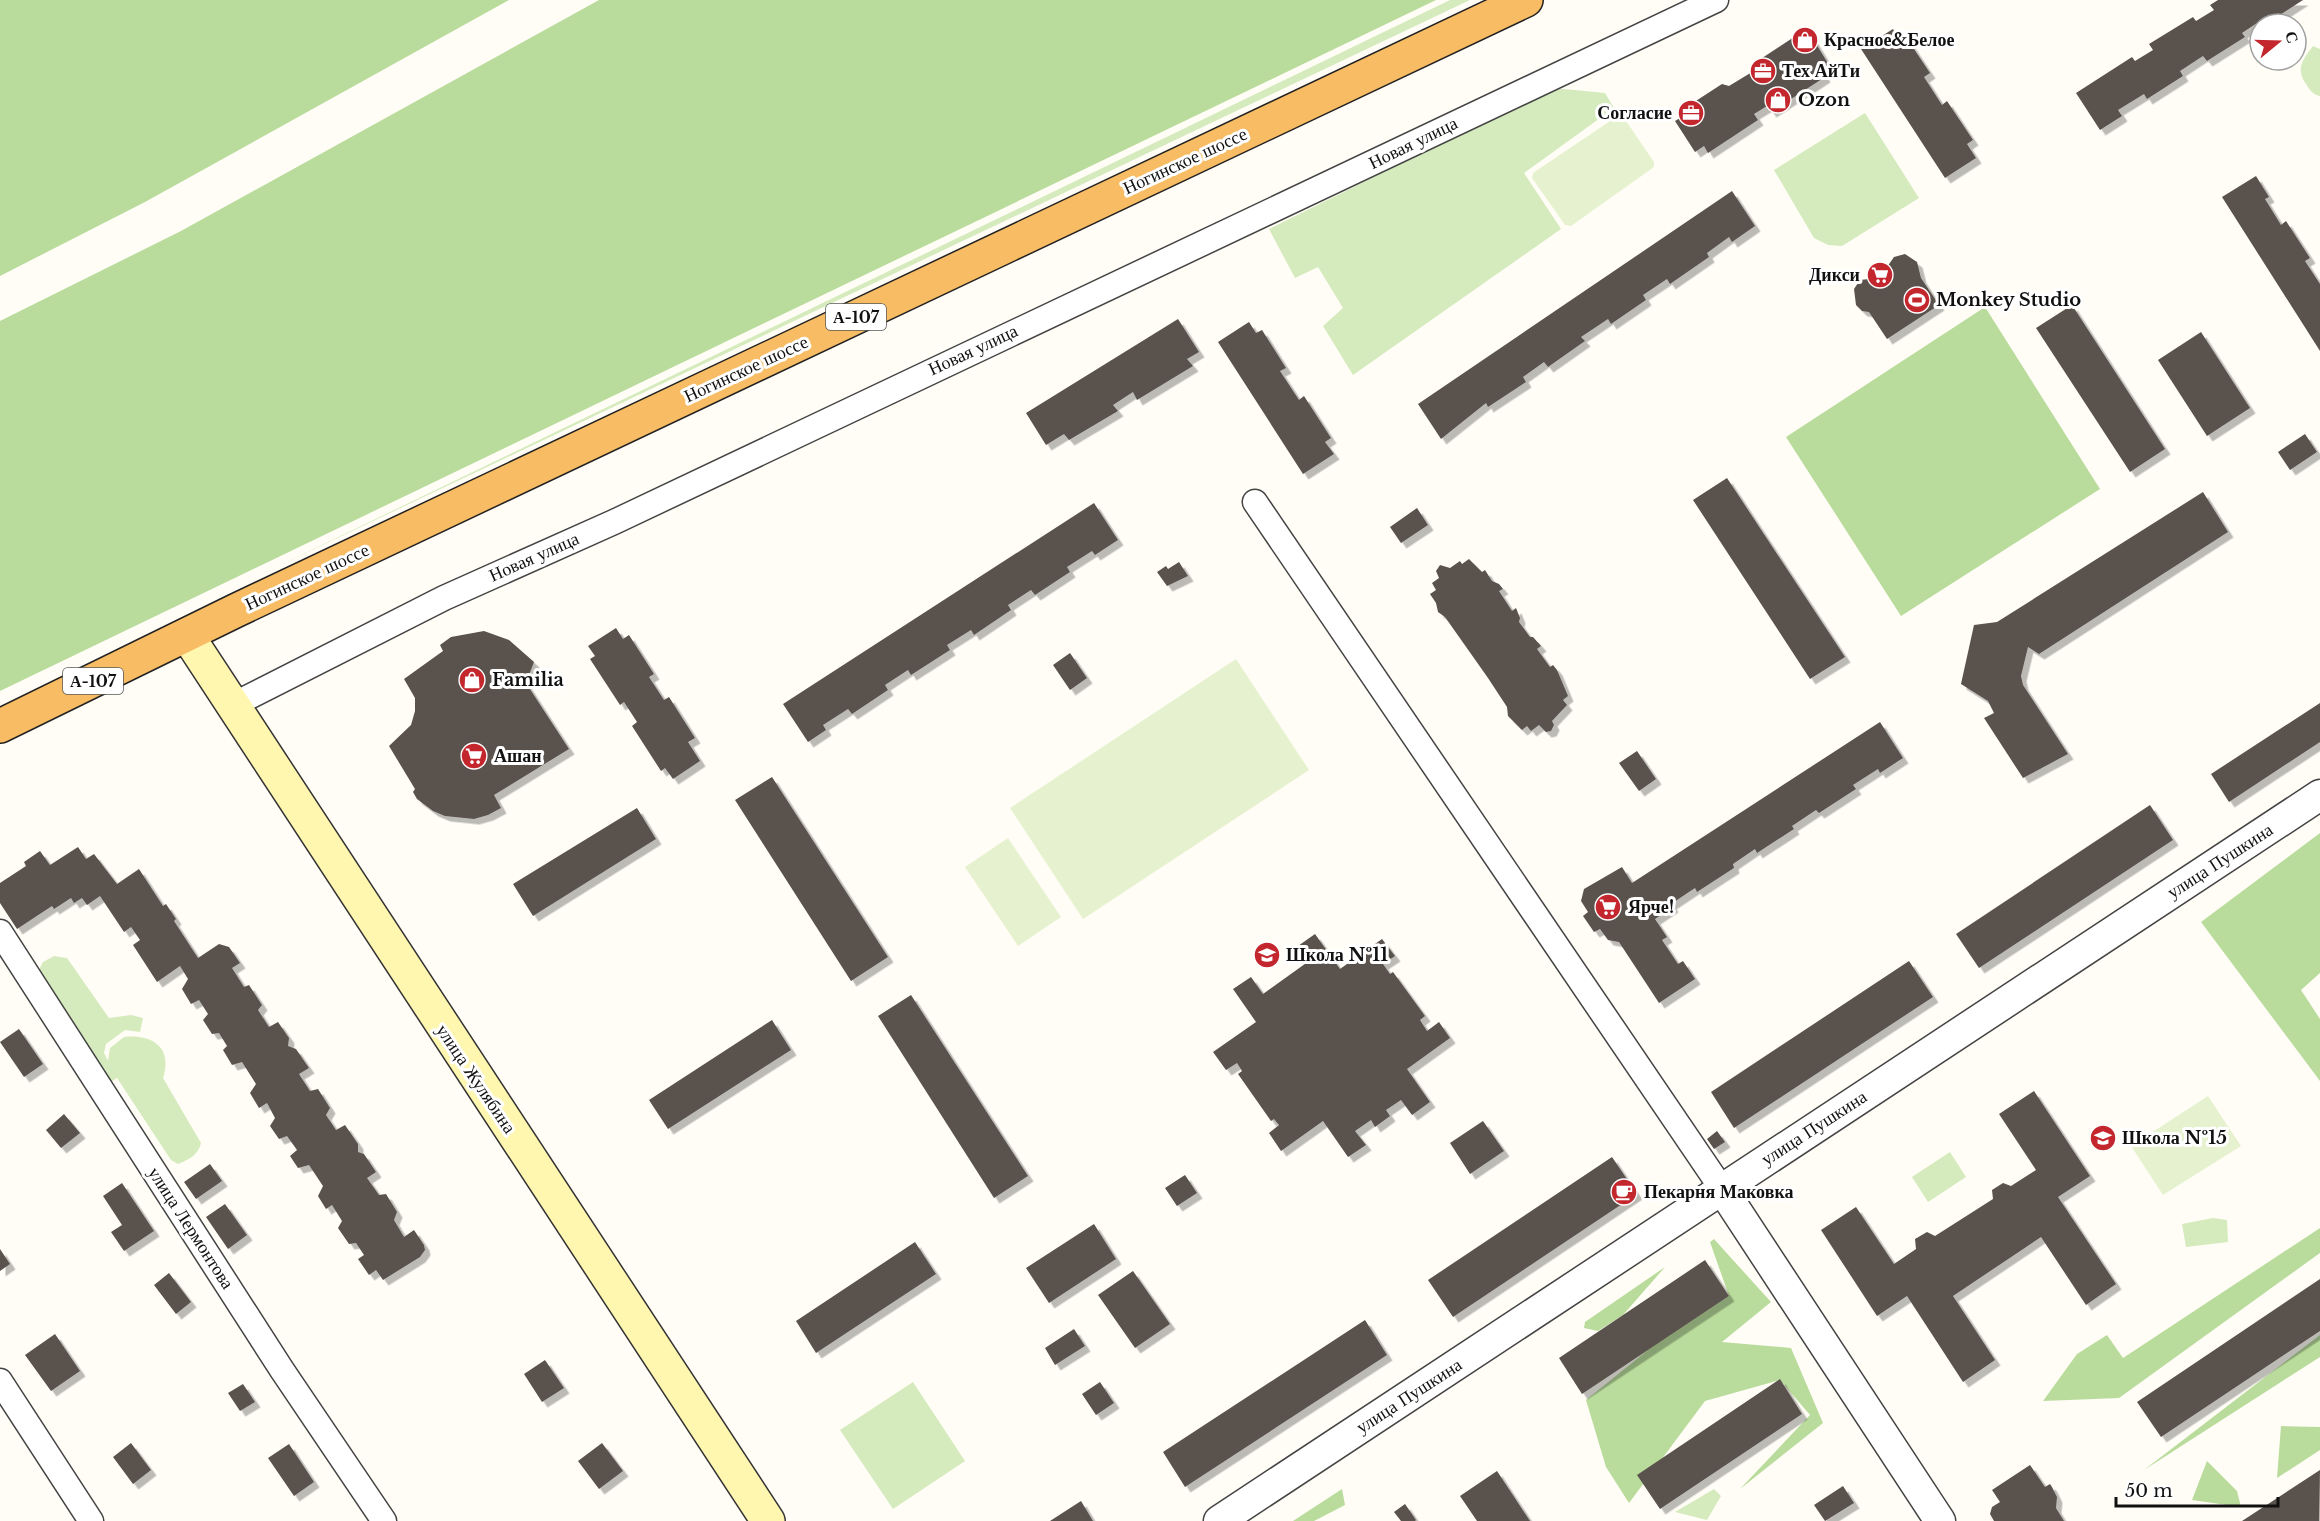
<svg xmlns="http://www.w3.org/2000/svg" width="2320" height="1521" viewBox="0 0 2320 1521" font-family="'Libre Baskerville',serif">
<defs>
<filter id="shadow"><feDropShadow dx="5.5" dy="5.5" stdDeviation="0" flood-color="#0004"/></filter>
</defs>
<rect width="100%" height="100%" fill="#fffdf5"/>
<!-- green -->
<path fill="#d5ebbd" d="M1450,0H1470L270,570Z
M2313,46L2320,49V96C2312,94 2310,90 2306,84C2295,69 2303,59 2313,46Z
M1554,88L1605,93L1614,108L1524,173L1561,229L1353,375L1323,326L1343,308L1318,267L1295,278L1269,229Z
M1865,113L1919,198L1842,246L1828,245L1814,238L1774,170Z
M54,956L67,958L109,1018L131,1015L143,1018L140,1032L125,1030L106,1044L104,1053L108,1061L110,1048L124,1037C152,1034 173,1047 163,1078L201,1143C198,1155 190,1159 178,1164L171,1160L117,1078L107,1084L39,970L43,962Z
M1950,1152L1966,1177L1928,1202L1912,1177Z
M2213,1218L2227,1220L2228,1242L2186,1247L2182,1224Z
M913,1382L965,1461L893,1509L840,1430Z
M1714,1489L1721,1496L1707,1520L1675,1512Z"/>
<!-- forest -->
<path fill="#b9dc9c" d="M0,0H509L145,202L0,276Z
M599,0H1436L0,691V321L181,231Z
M1985,307L2100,489L1901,616L1786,437Z
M2320,833V973L2301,990L2320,1019V1081L2201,922Z
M2320,1228V1253L2119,1398L2043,1401L2077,1354L2107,1335L2123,1358Z
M1714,1239L1771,1302L1722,1342L1791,1348L1823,1423L1740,1489L1810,1415L1780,1380L1705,1401L1629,1503L1606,1467L1586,1400L1653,1346L1729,1296L1710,1242Z
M1665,1267L1623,1315L1598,1331L1584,1328L1585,1322Z
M2320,1335V1357L2144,1470Z
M2281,1426L2320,1427V1450L2277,1478Z
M2207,1461L2237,1491L2241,1507L2192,1500Z
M1342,1489L1345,1505L1314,1521H1293Z"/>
<!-- pitch -->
<path fill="#e6f2cf" d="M1619,115L1624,118L1654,162V167L1571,226L1565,225L1532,178L1533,173Z
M1236,659L1309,770L1083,919L1010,808Z
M1008,838L1061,917L1018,946L965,867Z
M2208,1096L2241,1146L2163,1195L2131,1146Z"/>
<!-- building -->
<path fill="#5a524d" filter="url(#shadow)" d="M2218,0H2303L2269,22L2266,17L2242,33L2245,37L2207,61L2203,56L2180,71L2183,76L2147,99L2144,94L2118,110L2122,116L2100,130L2076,93L2132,57L2135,61L2153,50L2149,44L2193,17L2196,21L2214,10L2210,5Z
M1893,29L1900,40L1906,37L1930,73L1924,77L1942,105L1947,101L1973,140L1967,144L1976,158L1945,178L1861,49Z
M1810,34L1829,65L1821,70L1825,77L1771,112L1767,106L1754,114L1758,120L1708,153L1704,146L1695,152L1675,121L1685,115V108L1722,84L1729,86L1752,72L1753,64L1794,37L1801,40Z
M2256,176L2269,197L2265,199L2281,225L2286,221L2310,258L2305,261L2320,284V351L2222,197Z
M1732,191L1755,226L1732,242L1729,237L1707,253L1709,257L1670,284L1667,279L1643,295L1646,300L1611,324L1608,319L1581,337L1585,341L1548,367L1544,362L1523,377L1526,382L1488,407L1486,403L1441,439L1418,404Z
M1905,254L1917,262L1921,278L1939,305L1887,339L1869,312L1862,311L1856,305L1854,289L1860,280L1869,279L1874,270L1887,267L1894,257Z
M2072,305L2165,449L2130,472L2036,328Z
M1178,319L1199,352L1187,359L1193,366L1137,400L1133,392L1113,405L1118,411L1069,440L1064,434L1046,445L1026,413Z
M1249,322L1256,333L1262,330L1286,368L1280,371L1299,400L1304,396L1331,438L1325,442L1334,454L1303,474L1218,342Z
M2201,332L2250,408L2207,436L2158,360Z
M2305,434L2317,452L2290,470L2278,452Z
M1727,478L1845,657L1810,679L1693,500Z
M2203,492L2228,532L2039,654L2028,647L2021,676L2023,685L2068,754L2023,778L1984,718L1994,713L1988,701L1961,684L1974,625L1997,622Z
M1094,503L1118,540L1095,555L1092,551L1067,567L1070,572L1035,595L1031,590L1008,605L1011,610L974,635L971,630L947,645L950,650L911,675L908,670L885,685L888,690L852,714L848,709L823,725L826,730L808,742L783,704Z
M1417,508L1428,525L1401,543L1390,527Z
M1469,559L1482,572L1485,570L1492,581L1499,584L1503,589L1499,591L1512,611L1516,608L1520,618L1519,622L1530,637H1533L1541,646L1537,649L1550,667L1553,665L1557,670L1568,696L1563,700L1567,705L1552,721L1554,725L1551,731L1546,732L1539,725L1531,731L1527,726L1522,730L1508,716L1507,707L1488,678L1445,617L1438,612L1436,603L1430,594L1436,590L1432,583L1439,578L1436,571L1440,565L1450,568L1460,561L1462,564Z
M1179,562L1188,576L1167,586L1157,572L1166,566L1168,569Z
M616,628L623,639L629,635L654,674L649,677L664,700L669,697L695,738L688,742L700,761L673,779L665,768L661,771L632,726L637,722L624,702L620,705L590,659L595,656L588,646Z
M484,631L509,640L534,662L526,683L569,749L494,795L501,808L488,815L474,819L445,816L433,811L417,799L413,792L415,789L389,746L411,725L415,711V698L404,679L443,651L440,645L451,637Z
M1070,653L1087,678L1070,690L1053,665Z
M2320,703V742L2229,802L2211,774Z
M1880,722L1903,758L1880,773L1878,769L1853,785L1856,789L1819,813L1816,810L1792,826L1794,829L1757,853L1755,849L1733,864L1734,868L1697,892L1695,888L1671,904L1673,907L1655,919L1667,937L1662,940L1678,964L1683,961L1695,979L1659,1003L1619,942L1608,940L1600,929L1594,932L1583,916L1588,912L1581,901L1584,889L1622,867L1632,883Z
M1637,751L1656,779L1639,791L1619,763Z
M772,777L888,957L851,981L735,800Z
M2150,805L2173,840L1979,968L1956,934Z
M637,808L656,839L533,916L513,884Z
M78,847L86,859L94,854L117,884L139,869L163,906L166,904L176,919L174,921L198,958L219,944L229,947L240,963L232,968L244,987L249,985L262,1005L258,1010L269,1027L278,1022L289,1038L288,1046L296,1049L309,1068L299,1074L310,1091L318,1089L330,1108L326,1115L336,1130L345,1125L358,1144V1152L364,1154L376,1172L367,1178L379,1195L386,1194L397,1212L394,1220L404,1237L414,1230L424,1245L425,1250L420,1257L383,1280L376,1270L369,1275L358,1259L364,1255L356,1243L349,1244L338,1228L342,1221L332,1205L326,1209L318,1196L323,1186L309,1165L298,1168L290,1156L297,1150L287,1136L279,1139L270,1126L275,1118L267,1103L259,1108L250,1093L256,1084L242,1062L232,1065L223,1050L227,1046L219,1033L212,1034L203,1020L208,1014L199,1000L191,1004L182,989L188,979L180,966L157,982L133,945L140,940L131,927L124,932L100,896L87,905L82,898L74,903L71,898L54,909L52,906L17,929L0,903V883L26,866L24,862L40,851L50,865Z
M1315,934L1340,969L1382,939L1395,956L1383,964L1390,974L1393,972L1425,1016L1420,1020L1427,1031L1439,1022L1450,1038L1407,1069L1430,1102L1412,1115L1401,1100L1386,1110L1390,1116L1375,1127L1371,1120L1355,1131L1366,1145L1348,1157L1323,1121L1281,1151L1269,1133L1279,1125L1274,1119L1271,1121L1238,1074L1242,1071L1237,1063L1226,1070L1213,1052L1256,1022L1233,989L1251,977L1263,994L1309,961L1298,946Z
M1909,961L1933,997L1734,1128L1711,1092Z
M911,995L1028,1176L994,1198L878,1016Z
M772,1020L791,1050L668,1129L649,1100Z
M19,1029L43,1064L24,1077L0,1042Z
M2034,1091L2090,1176L2058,1197L2116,1284L2086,1305L2041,1237L1953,1296L1995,1360L1963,1382L1907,1296L1877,1316L1821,1230L1856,1207L1894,1264L1916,1249L1915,1239L1927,1232L1935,1236L1993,1199L1992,1190L2003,1183L2011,1186L2036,1170L1999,1114Z
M64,1114L80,1133L61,1148L46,1130Z
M1483,1121L1504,1151L1470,1174L1450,1143Z
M1717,1131L1725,1142L1714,1149L1707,1139Z
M1612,1157L1637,1194L1453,1317L1428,1280Z
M210,1164L222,1181L196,1199L184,1182Z
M1185,1175L1197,1193L1177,1206L1165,1188Z
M122,1183L154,1231L124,1251L111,1232L122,1225L103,1196Z
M225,1204L247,1235L228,1249L206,1217Z
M1094,1224L1116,1259L1049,1303L1026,1268Z
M915,1242L936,1274L816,1353L796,1321Z
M0,1249L10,1264L0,1271Z
M1705,1260L1729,1296L1582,1394L1559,1358Z
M1133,1271L1170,1324L1135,1348L1098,1295Z
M169,1273L191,1302L176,1314L154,1285Z
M2320,1279V1331L2161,1437L2137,1402Z
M1365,1320L1387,1355L1185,1487L1163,1452Z
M1074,1329L1085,1346L1055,1365L1045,1348Z
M55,1334L80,1371L51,1391L25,1355Z
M545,1360L564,1388L542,1402L524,1374Z
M1780,1379L1802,1414L1660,1509L1637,1475Z
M1100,1382L1114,1403L1096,1415L1082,1394Z
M243,1384L255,1402L240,1411L228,1393Z
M131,1443L151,1470L133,1484L113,1457Z
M602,1443L623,1471L599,1489L578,1461Z
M289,1444L314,1482L294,1496L268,1458Z
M2030,1465L2045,1487L2050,1484L2052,1487L2057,1497L2056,1508L2064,1521H1994L1990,1514L1992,1507L2000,1502L1992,1490Z
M2320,1470L2319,1521H2242Z
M1497,1471L1530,1521H1477L1460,1496Z
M1843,1486L1854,1503L1825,1521L1814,1505Z
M1081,1501L1093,1521H1050Z
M1405,1504L1416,1520L1415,1521H1401L1394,1512Z"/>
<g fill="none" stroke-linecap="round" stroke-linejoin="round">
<defs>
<path id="minor" d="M1255,502L1722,1189
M233,705L444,598L614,522L1716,0
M0,932L282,1370L384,1521
M0,1381L91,1521"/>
<path id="tertiary" d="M1722,1189L1940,1521
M1219,1521L2320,795"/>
<path id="secondary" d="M187,635L768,1521"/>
<path id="trunk" d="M0,726L237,610L1526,0"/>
</defs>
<!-- minor casing -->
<use href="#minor" stroke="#444" stroke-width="27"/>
<!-- tertiary casing -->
<use href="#tertiary" stroke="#444" stroke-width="33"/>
<!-- secondary casing -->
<use href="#secondary" stroke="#333" stroke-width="36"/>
<!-- trunk casing -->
<use href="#trunk" stroke="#222" stroke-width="36"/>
<!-- minor -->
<use href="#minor" stroke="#fff" stroke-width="24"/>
<!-- tertiary -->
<use href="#tertiary" stroke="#fff" stroke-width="30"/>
<!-- secondary -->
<use href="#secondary" stroke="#fff6b0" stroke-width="33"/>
<!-- trunk -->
<use href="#trunk" stroke="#f7bc64" stroke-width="33"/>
</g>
<!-- icons -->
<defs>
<symbol id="shop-disc" viewBox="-11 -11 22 22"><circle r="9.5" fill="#c4262e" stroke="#fff"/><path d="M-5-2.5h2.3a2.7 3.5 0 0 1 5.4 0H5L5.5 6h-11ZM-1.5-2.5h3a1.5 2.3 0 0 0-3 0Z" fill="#fff"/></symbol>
<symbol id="office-disc" viewBox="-11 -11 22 22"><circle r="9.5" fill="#c4262e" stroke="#fff"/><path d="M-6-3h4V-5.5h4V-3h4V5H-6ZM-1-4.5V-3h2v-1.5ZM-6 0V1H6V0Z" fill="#fff"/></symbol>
<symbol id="supermarket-disc" viewBox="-11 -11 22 22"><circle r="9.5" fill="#c4262e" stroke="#fff"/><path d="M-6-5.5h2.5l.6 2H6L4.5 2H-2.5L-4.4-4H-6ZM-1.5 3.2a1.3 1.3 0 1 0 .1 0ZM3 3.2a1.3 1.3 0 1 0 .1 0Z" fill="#fff"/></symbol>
<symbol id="stadium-disc" viewBox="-11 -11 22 22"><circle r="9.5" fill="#c4262e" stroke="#fff"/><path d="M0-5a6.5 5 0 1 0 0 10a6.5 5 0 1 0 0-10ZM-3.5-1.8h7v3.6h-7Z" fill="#fff"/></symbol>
<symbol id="school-disc" viewBox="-11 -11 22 22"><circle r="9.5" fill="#c4262e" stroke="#fff"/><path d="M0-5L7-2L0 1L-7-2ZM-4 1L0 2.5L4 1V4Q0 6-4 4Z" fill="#fff"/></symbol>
<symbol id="cafe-disc" viewBox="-11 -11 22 22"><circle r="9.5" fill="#c4262e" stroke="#fff"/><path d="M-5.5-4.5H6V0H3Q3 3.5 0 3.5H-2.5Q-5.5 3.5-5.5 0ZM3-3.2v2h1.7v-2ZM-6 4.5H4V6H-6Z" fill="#fff"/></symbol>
</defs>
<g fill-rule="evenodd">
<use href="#shop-disc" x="1790" y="25" width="30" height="30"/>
<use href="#office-disc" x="1748" y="56" width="30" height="30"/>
<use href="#shop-disc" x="1763" y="85" width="30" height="30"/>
<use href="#office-disc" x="1676" y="98" width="30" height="30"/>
<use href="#supermarket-disc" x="1865" y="260" width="30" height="30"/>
<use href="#stadium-disc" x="1902" y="285" width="30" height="30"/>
<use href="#shop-disc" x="457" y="665" width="30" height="30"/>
<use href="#supermarket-disc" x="459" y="741" width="30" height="30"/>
<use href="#supermarket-disc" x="1593" y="892" width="30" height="30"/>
<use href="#school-disc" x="1252" y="940" width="30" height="30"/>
<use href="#school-disc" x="2088" y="1123" width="30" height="30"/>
<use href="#cafe-disc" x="1609" y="1177" width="30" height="30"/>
</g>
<g text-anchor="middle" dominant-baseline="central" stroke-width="6" stroke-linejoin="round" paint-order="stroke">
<!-- shield labels -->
<g fill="#fff" stroke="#585858" stroke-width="1.5">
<rect x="826" y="304" width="60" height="26" rx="4.5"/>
<rect x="63" y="668" width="60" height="26" rx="4.5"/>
</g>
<g font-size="16" font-weight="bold" fill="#111">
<text x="856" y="317">А-107</text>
<text x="93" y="681">А-107</text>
</g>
<!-- poi labels -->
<g font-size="18" font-weight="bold" fill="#111" stroke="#fff" text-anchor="start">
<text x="1824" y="40">Красное&amp;Белое</text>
<text x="1782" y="71">Тех АйТи</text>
<text x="1798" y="100">Ozon</text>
<text x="1672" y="113" text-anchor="end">Согласие</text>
<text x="1860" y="275" text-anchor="end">Дикси</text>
<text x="1936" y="300">Monkey Studio</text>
<text x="492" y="680">Familia</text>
<text x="494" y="756">Ашан</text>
<text x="1628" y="907">Ярче!</text>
<text x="1286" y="955">Школа №11</text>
<text x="2122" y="1138">Школа №15</text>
<text x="1644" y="1192">Пекарня Маковка</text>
</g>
<!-- street labels -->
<g font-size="18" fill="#111" stroke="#fff">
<text transform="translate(1413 143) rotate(-26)">Новая улица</text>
<text transform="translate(1185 161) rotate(-25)">Ногинское шоссе</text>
<text transform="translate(973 350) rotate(-25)">Новая улица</text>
<text transform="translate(746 369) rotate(-25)">Ногинское шоссе</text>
<text transform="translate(534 557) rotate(-24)">Новая улица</text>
<text transform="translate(307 577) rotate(-25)">Ногинское шоссе</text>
<text transform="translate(2220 861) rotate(-33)">улица Пушкина</text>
<text transform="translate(476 1079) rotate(56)">улица Жулябина</text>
<text transform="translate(1814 1128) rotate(-33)">улица Пушкина</text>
<text transform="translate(191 1228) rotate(57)">улица Лермонтова</text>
<text transform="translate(1409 1396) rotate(-33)">улица Пушкина</text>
</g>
</g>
<!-- north arrow -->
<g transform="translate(2278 42) rotate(71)"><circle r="28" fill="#ffffff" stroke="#a0a0a0" stroke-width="1.5"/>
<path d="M0-4.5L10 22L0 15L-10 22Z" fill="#c4262e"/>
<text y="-9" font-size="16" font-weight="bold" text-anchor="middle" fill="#111111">С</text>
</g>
<!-- scale -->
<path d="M2116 1497v9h162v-9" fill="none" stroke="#111111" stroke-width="3"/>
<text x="2125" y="1497" font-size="18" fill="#111111" stroke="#ffffff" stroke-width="4.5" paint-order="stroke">50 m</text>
</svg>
